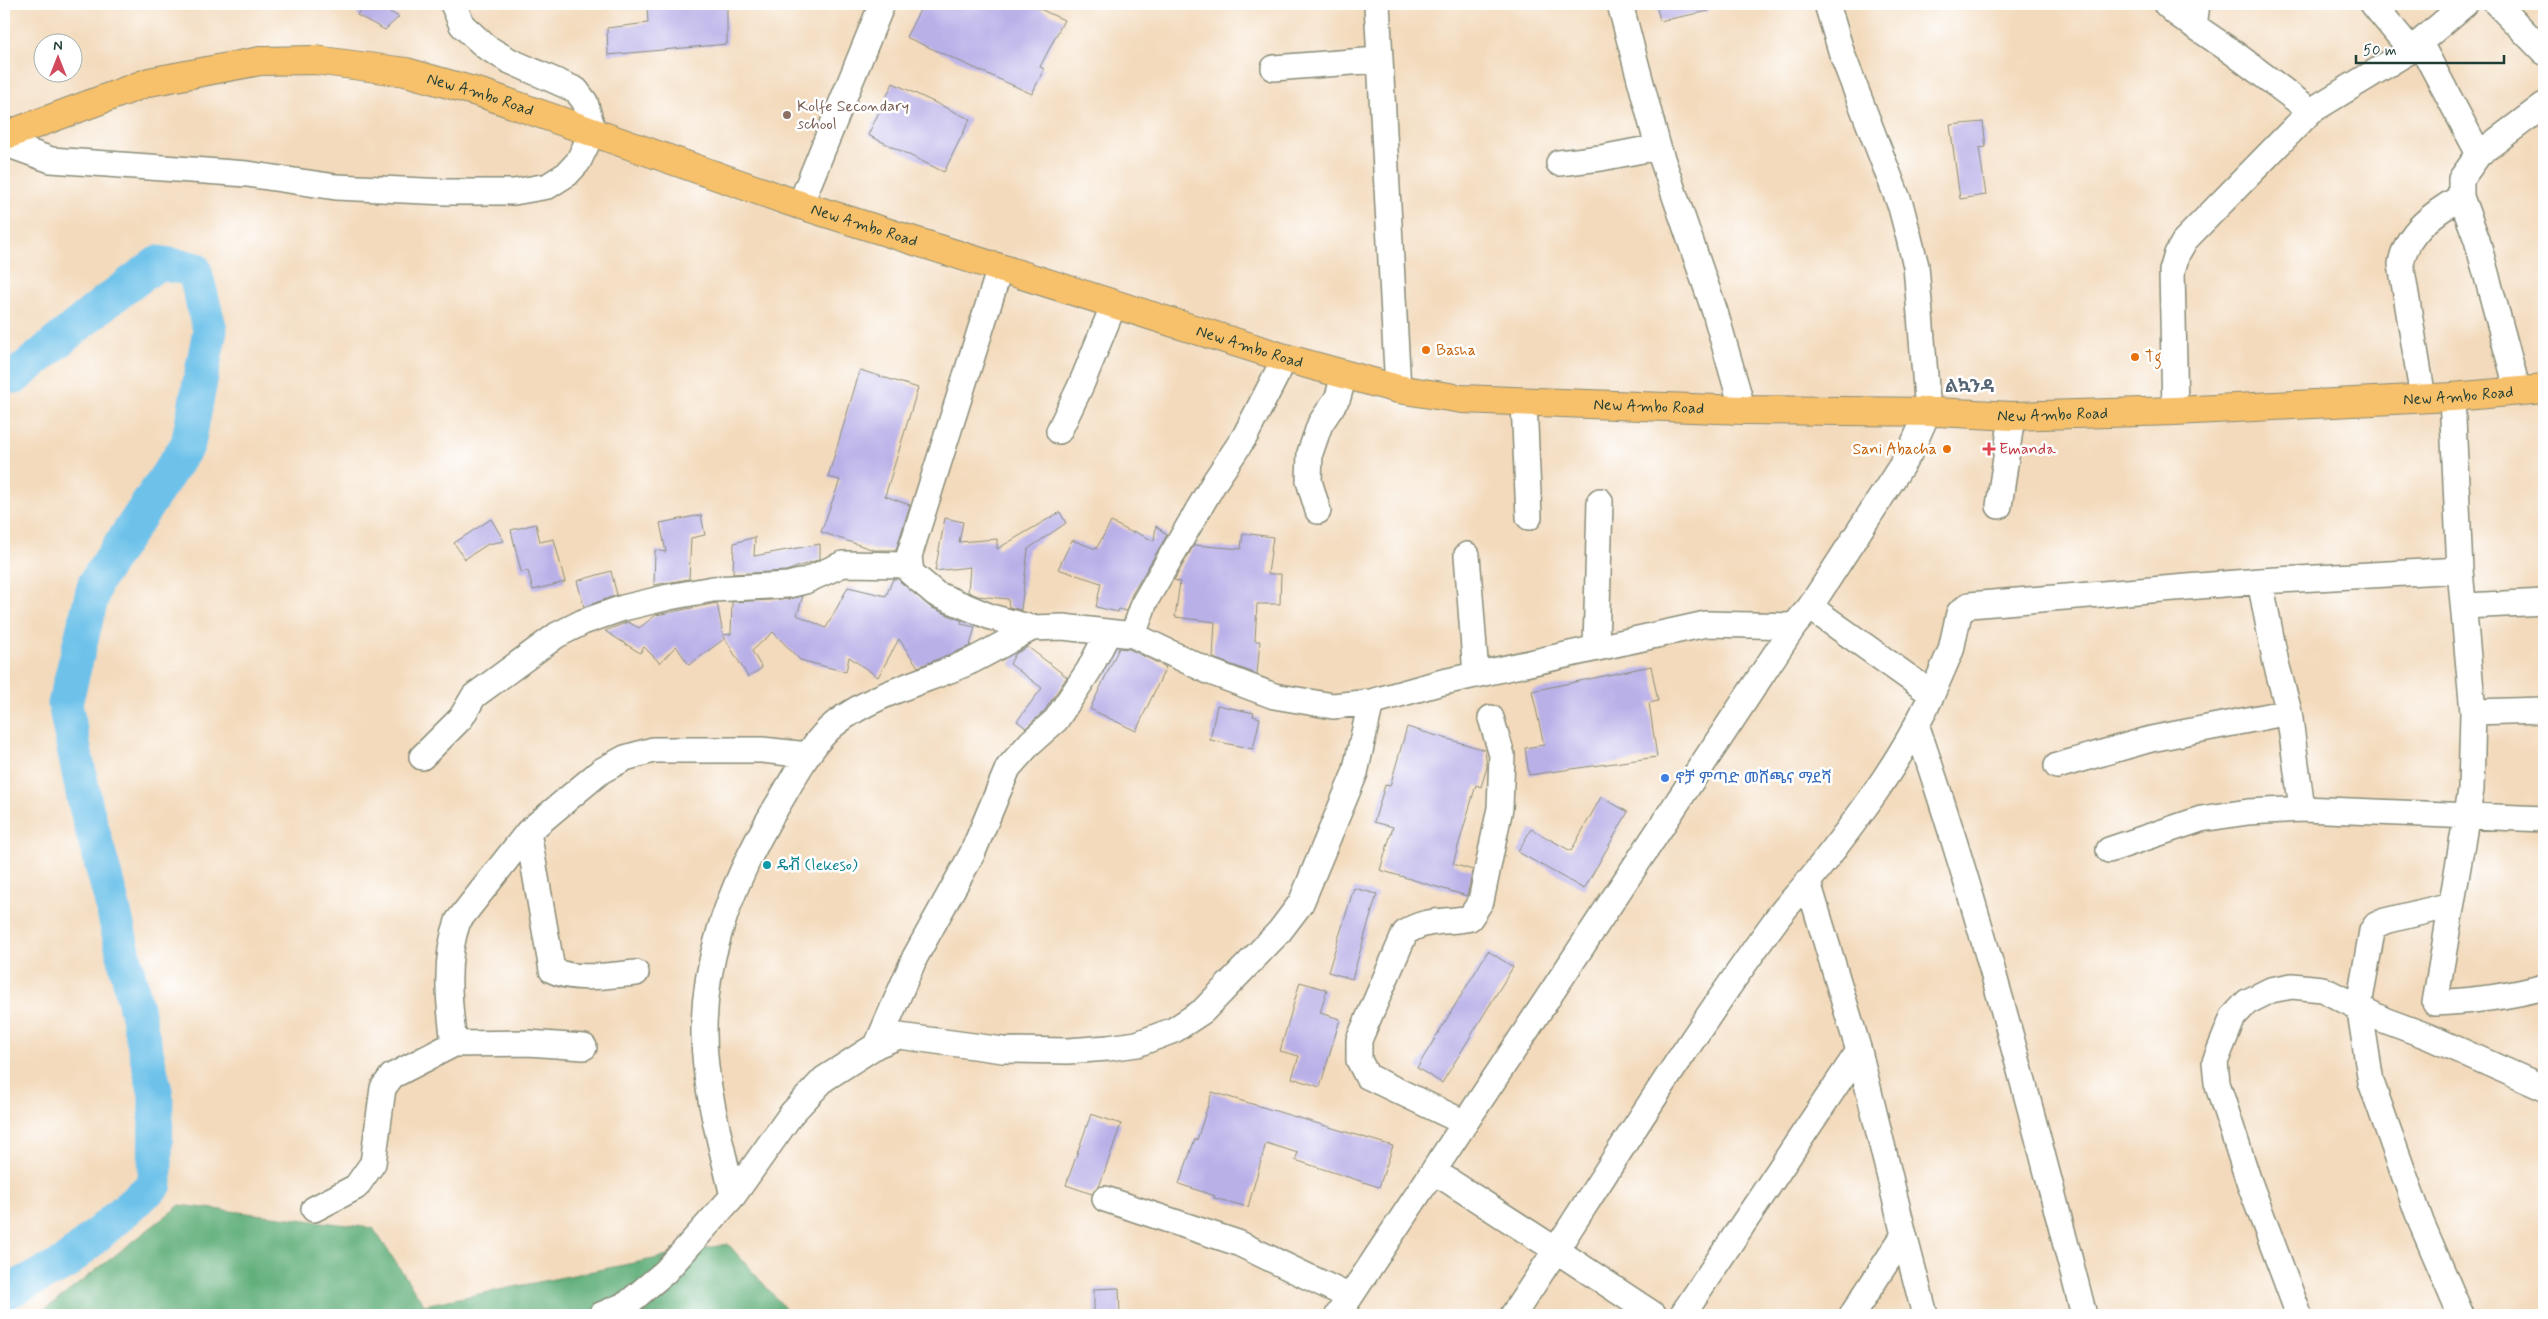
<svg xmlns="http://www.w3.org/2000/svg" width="2548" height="1319" viewBox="0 0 2548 1319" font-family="Mynerve,'Noto Sans Ethiopic',sans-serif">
<rect width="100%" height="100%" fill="#fff"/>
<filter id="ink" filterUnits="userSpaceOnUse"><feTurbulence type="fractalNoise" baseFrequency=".02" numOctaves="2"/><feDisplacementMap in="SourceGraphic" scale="10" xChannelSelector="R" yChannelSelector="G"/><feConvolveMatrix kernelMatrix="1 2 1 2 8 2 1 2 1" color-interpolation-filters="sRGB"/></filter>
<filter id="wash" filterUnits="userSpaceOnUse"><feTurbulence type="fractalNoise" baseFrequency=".0096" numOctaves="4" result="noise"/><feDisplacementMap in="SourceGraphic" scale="20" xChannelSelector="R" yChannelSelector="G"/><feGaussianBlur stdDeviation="1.12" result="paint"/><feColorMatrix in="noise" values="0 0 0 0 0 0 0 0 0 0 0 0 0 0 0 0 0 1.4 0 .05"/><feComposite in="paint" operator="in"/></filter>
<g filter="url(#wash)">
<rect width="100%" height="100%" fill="#f3dabc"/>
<!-- forest -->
<path fill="#61af79" stroke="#407656" d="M180,1205L373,1228L424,1305L728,1244L791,1315H38Z"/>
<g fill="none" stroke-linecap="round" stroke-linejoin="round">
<!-- river -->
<path stroke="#6ec2ea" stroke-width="35" d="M4,375L16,376L103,304L158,263L194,269L210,330L188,444L95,583L65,704L85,803L111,899L156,1095L155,1184L64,1264L4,1293"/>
</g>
<g id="blocks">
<!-- building -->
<path fill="#b9b0e8" d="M364,4H375L399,17L385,30L357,15Z
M647,4H727V44L608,55L607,28L648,23Z
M923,4H1029L1064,20L1040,67L1044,69L1032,94L906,37Z
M1656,4H1708L1709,11L1660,21Z
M893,83L970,119L944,172L868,135Z
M1983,122L1986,147L1979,148L1986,195L1960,199L1950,125Z
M860,370L918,388L885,496L910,505L896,550H874L821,532L840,480L828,477Z
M1060,512L1066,523L1028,549L1021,610L1009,607L1008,599L978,596L968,592L970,567L935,571L945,518L963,522L959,542L997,539V549Z
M701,515L705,535L691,538L689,579L654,585L655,550L666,552L660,523Z
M491,519L504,541L488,544L465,559L454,543Z
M1111,522L1133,533V531L1154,541L1156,526L1167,535L1132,594L1126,611L1119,609L1118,612L1096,607L1101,583L1058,569L1072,540L1096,549Z
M536,524L540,542L554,539L565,582L533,590L528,571L521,572L511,530Z
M1243,533L1273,537L1268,574H1281L1280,604H1257L1255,641H1260L1257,674L1213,658L1215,622L1175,617L1180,582L1174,580L1194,545L1241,549Z
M755,537L754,556L820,544V559L786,571L733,574L734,543Z
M611,571L617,595L584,607L577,581Z
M893,579H899L930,607L962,621L961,624L975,627L970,646L918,667L899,639L878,677L849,657L846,672L800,660L773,632L752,651L762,668L748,677L723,635L731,634L732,602L789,599L803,596L797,615L826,628L848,587L886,596Z
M717,603L724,639L689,665L676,646L660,663L644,647L640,653L605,631L628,622L639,628L656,615Z
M1028,647L1067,677L1045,710L1026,728L1017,721L1042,688L1010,664L1015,654Z
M1119,648L1129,649L1166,667L1136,731L1090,709Z
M1651,666L1658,701L1649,703L1657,757L1529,775L1525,748L1544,745L1532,691Z
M1217,705L1254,713L1253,716L1260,718L1253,749L1210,740Z
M1407,727L1485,750L1487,767L1481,787L1476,785L1453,864L1473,870L1467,896L1380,870L1393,827L1374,822L1385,785L1390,786Z
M1601,797L1628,812L1584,889L1518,852L1531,829L1571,851Z
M1354,888L1377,894L1352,979L1328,972Z
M1488,951L1513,967L1442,1083L1417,1068Z
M1300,982L1327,990L1320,1013L1340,1019L1320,1087L1292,1078L1299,1056L1280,1051Z
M1212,1092L1393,1146L1379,1187L1295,1160L1298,1153L1266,1143L1248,1207L1214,1198L1215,1196L1179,1184L1195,1139L1197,1140Z
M1091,1114L1121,1124L1099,1187L1092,1194L1066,1185Z
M1119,1288L1120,1315H1094V1289Z"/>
</g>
</g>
<g filter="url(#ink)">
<use href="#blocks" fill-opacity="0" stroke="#898c78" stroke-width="1"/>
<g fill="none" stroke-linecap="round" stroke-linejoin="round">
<defs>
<path id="minor" d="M1377,4L1398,389
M1620,4L1658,147L1715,312L1743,410
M2166,4L2177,14L2231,51L2311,111
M2497,4L2544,52
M2194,26L2197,4
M2420,43L2479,154
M2411,50L2465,4
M1274,68L1378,60
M4,143L51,160L247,174L336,187L447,192H514L548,186L567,174L578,162L593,131L585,102L576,90L510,61L486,47L462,25L453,4
M1559,163L1601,158L1658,147
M800,205L882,4
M1000,268L909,556L911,573L936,594L991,617L1032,628L1063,627L1133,635L1208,671L1274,696L1333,706L1371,702L1439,683L1706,624L1794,626
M2518,391L2477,240L2461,197V179L2479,154L2544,105
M2452,397L2460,570
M2423,398L2401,264C2406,232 2435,212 2461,197
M1524,402L1529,517
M2175,411L2172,271L2177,254L2185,240L2311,111L2411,50L2373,4
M1059,431L1081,385L1114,304
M1999,506L2012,416
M1318,511L1309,481L1310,453L1320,424L1338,397L1344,375
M1467,555L1476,675
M2260,581L2276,663L2289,712L2302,809
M2465,606L2544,602
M1810,607L1932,694L1951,650L1959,613L1969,605L2260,581L2460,570L2473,712L2471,790L2435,1003C2473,1001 2508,997 2544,987
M1133,635L1145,601L1215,481L1245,436L1285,358
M1596,647L1600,501
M2473,712L2544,710
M1917,727C1983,920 2033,1118 2084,1315
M422,757L461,718L474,696L557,635L583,622L623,608L669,597L713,589L788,585L805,581L843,564L909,565
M2057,766L2151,739L2289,712
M528,832L552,970C575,982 611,975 636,973
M2109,850L2201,819L2248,812L2302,809L2544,819
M1808,882L1859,1051L1904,1235L1852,1315
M2451,905L2385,921L2376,925L2372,931L2359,1005L2371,1082L2421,1222L2461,1315
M454,1044L528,1043L584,1047
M877,1045L915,957L972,854L1008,768L1031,742L1056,720L1089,670L1108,633
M1465,1123L1367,1076L1359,1060V1040L1405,933C1425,918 1447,923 1470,918L1481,901L1500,808L1502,755L1491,718
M1435,1172L1556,1250C1628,1138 1699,1025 1778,917C1787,905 1798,894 1807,883C1852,827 1903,759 1932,694
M733,1196C723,1153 711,1110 706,1067C695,973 730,885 777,806C793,780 811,742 836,723C875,693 924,682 969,662C990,652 1011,639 1032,628
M1105,1199L1238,1243L1350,1297
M314,1209L356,1187L373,1163L383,1088L392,1076L454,1044C449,1004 444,959 458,921L528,832L601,771L625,758L653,750H762L808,755
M1904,1235L1925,1315
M601,1315L627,1304L665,1272L733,1196L792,1113L824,1079L877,1045L899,1036L1003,1050L1068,1051L1108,1048L1137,1044L1174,1030L1203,1011L1279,932L1301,903L1355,773L1371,702
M1338,1315L1794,626L1810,607L1909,454L1928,412L1916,266L1908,234L1901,207L1842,54L1827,4
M1513,1315L1556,1250L1654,1315
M1682,1315L1859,1051
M2299,1315L2249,1182L2217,1083L2215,1062L2233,1017L2247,1002L2271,990L2292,986L2322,989L2384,1020L2427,1036L2544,1088"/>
<g id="major">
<path id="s1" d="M4,136L149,82L260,61L315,60L406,72L484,94L791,202L1285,358L1398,389L1462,399L1743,410L1937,412L2012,416L2175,411L2452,397L2544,389"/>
</g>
</defs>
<!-- minor casing -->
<use href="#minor" stroke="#898c78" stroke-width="28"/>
<!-- major casing -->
<use href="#major" stroke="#898c78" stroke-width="30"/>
<!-- minor -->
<use href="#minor" stroke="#fff" stroke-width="25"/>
<!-- major -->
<use href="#major" stroke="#f7c06b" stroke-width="28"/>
</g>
</g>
<!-- markers -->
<circle fill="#8d6e63" stroke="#fff" stroke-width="2" cx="787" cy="115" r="5"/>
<g fill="#e8710a" stroke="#fff" stroke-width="2">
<circle cx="1426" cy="350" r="5"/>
<circle cx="2135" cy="357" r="5"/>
<circle cx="1947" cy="449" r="5"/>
</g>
<path fill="#e0444e" stroke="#fff" stroke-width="2" d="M1986.5 441.5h5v5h5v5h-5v5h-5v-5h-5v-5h5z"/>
<circle fill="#3f7fe0" stroke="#fff" stroke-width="2" cx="1665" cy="778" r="5"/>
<circle fill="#0f9aa8" stroke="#fff" stroke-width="2" cx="767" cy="865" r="5"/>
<g text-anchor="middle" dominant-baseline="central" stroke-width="5" stroke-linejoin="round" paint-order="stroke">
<!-- street labels -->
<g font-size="16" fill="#1f3d34" stroke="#fff">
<text stroke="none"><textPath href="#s1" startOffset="492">New Ambo Road</textPath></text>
<text stroke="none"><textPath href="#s1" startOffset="898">New Ambo Road</textPath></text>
<text stroke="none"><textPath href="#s1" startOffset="1302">New Ambo Road</textPath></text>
<text stroke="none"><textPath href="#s1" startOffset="2518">New Ambo Road</textPath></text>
<text stroke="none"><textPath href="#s1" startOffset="1708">New Ambo Road</textPath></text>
<text stroke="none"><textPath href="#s1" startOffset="2112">New Ambo Road</textPath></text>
</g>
<!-- education labels -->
<g font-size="16" fill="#785e54" stroke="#fff" text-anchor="start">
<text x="797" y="106">Kolfe Secondary<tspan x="797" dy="18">school</tspan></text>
</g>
<!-- food labels -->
<g font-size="16" fill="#c56008" stroke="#fff" text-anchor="start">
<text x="1436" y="350">Basha</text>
<text x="2145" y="357">Tg</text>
<text x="1937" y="449" text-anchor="end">Sani Abacha</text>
</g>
<!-- health labels -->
<g font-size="16" fill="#be3a42" stroke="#fff" text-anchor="start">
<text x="1999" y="449">Emanda</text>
</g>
<!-- shop labels -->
<g font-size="16" fill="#366cbe" stroke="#fff" text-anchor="start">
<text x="1675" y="778">ኖቻ ምጣድ መሸጫና ማደሻ</text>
</g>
<!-- culture labels -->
<g font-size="16" fill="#0d838f" stroke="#fff" text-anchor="start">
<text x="777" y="865">ዴቭ (lekeso)</text>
</g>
<!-- neighbourhood labels -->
<g font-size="18" font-weight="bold" fill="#556573" stroke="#fff">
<text x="1970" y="387">ልኳንዳ</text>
</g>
</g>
<!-- margin -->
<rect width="2548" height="1319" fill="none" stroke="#fff" stroke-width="20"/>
<!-- north arrow -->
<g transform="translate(58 58)"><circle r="24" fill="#ffffff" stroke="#a5b1ae"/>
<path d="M0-4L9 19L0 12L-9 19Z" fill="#d1495b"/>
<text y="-8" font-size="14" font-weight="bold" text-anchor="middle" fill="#1f3d34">N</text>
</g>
<!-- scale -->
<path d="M2356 55v8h148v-8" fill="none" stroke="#1f3d34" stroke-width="2.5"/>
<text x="2363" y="55" font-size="15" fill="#1f3d34" stroke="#ffffff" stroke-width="4" paint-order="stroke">50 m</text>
</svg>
